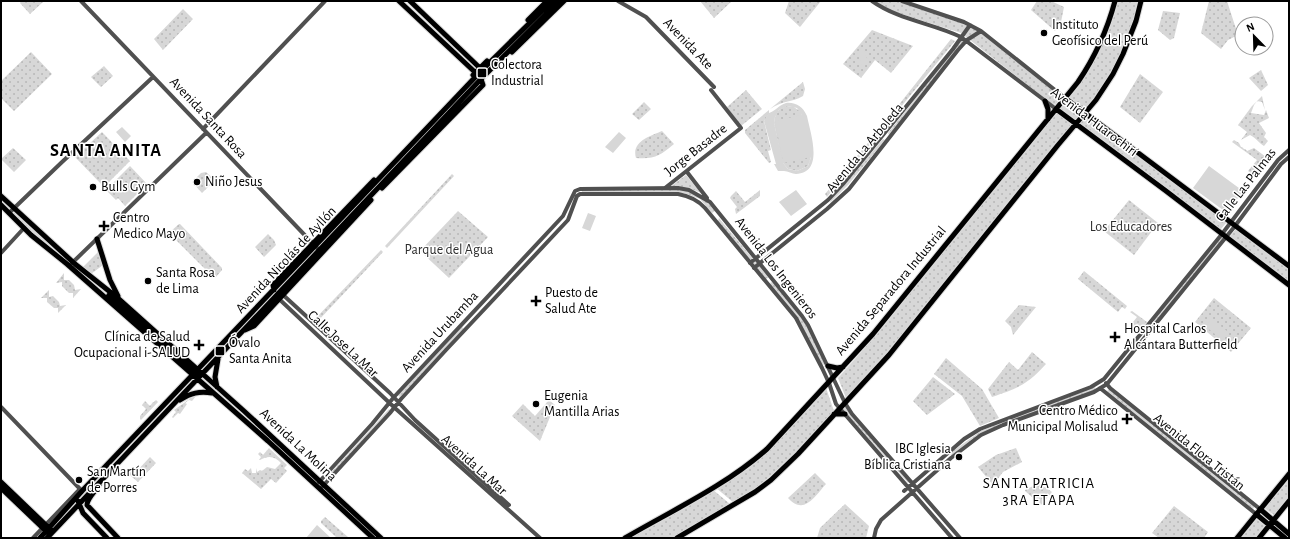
<svg xmlns="http://www.w3.org/2000/svg" width="1290" height="539" viewBox="0 0 1290 539" font-family="'Alegreya Sans',sans-serif">
<defs>
<pattern id="green-dots" width="8" height="8" patternUnits="userSpaceOnUse"><rect width="8" height="8" fill="#d7d7d7"/><path d="M2 2h.1M6 6h.1" fill="none" stroke="#b7b7b7" stroke-width="1.8" stroke-linecap="round"/></pattern>
</defs>
<rect width="100%" height="100%" fill="#fff"/>
<!-- green -->
<path fill="url(#green-dots)" d="M21,1H42L43,2L30,14L20,3Z
M700,1H732L714,18Z
M789,1H821L800,27L785,13Z
M875,1H898L958,21L978,31L1062,98L1057,104L1053,105L961,33L892,11Z
M1037,1H1051L1064,7L1061,22L1055,31L1031,10Z
M1117,1H1139C1127,44 1113,75 1085,110L1069,97C1092,67 1107,38 1117,1Z
M1209,1H1227L1238,35L1228,40L1221,49L1201,33Z
M183,9L193,19L163,50L154,39Z
M1163,11L1180,13L1174,38L1170,40L1158,30Z
M872,30L913,46L891,73L875,60L861,78L843,64Z
M962,38L964,41L889,135L888,133L954,50Z
M951,39L955,41L827,197L825,194L878,131Z
M31,52L52,74L14,111L1,98V81Z
M104,66L113,76L101,87L91,77Z
M1261,70L1268,85L1261,91L1249,78Z
M1140,74L1163,92L1140,123L1120,107Z
M803,82L805,89L803,96C791,103 783,100 770,109Z
M746,90L762,109L741,126L727,107Z
M1262,96L1265,110L1262,102L1257,101L1254,105L1251,113L1264,115L1266,110L1269,118L1259,123L1266,133L1264,137L1268,141L1264,146C1259,143 1256,138 1250,135L1241,140L1247,132L1238,125L1252,106Z
M644,102L651,109L639,120L632,114Z
M1063,104H1067L1078,113L1079,116L1077,119L1073,120L1061,111V108Z
M787,106L794,107L801,112L811,157L808,166L797,171L788,169L782,162L774,123C775,114 778,108 787,106Z
M769,110V114L764,121L771,150L768,151L771,162L769,163L745,133V130Z
M1055,112L1072,124L897,341L871,373L846,398L838,378L877,334Z
M1086,115L1227,222L1220,230L1079,123Z
M662,131L674,144C659,156 656,159 636,158C631,141 651,136 662,131Z
M102,132L130,161L104,187L75,157Z
M883,139L885,140L848,185L830,203L831,199L846,183Z
M1234,140L1239,143L1241,147H1242L1244,149H1245L1247,151L1254,148L1266,157L1252,174L1248,171L1257,160L1232,142Z
M13,148L26,160L14,172L1,159Z
M130,166L147,184L125,206L118,198L116,200L106,190Z
M206,172L215,180L202,193L192,182L201,173Z
M452,174L454,176L387,248L385,246Z
M686,175L701,193L689,188L670,187Z
M582,190H685L705,200L715,211L712,213L700,199L684,193L582,192Z
M760,190V196L736,214L735,209L737,207L730,198L731,196L736,191L745,202Z
M1129,200L1158,223L1134,255L1104,231Z
M458,211L488,237L449,278L420,251Z
M15,212L16,213L70,263C49,251 30,231 13,214Z
M719,218L768,277V278L765,279L718,221Z
M179,224H180L222,268V270L215,278L213,277L171,235L170,232Z
M1236,229L1289,268V282L1229,237Z
M268,234L274,240L276,245L264,257L255,247Z
M1222,237L1224,238L1156,322H1154V321Z
M381,250L383,252L317,322L314,320Z
M99,251L103,265L91,274L83,267Z
M1084,271L1127,306L1125,309L1122,307L1118,312L1078,279Z
M64,273V280H69L74,285L75,290L81,289L73,298V293H69L62,286V282L56,283Z
M771,282L773,283L797,312L806,325L825,364L822,365L803,327L795,314L770,285Z
M49,290V297L53,296L59,302L60,306L66,305L58,313V308H54L47,302V298H41Z
M1214,298L1251,328L1231,352L1195,322Z
M1019,305L1036,307L1013,335L1011,327L1005,321Z
M1132,311L1147,322L1142,328L1137,324L1132,329L1130,326L1137,317L1130,312Z
M462,327L464,329L400,397L398,395Z
M1032,352L1046,364C1027,385 1018,388 992,397L988,389L1009,362L1018,370Z
M946,358L982,389L999,418L980,426L962,396L934,374Z
M933,377L955,394L927,415L913,401Z
M1095,387L1096,390L1006,423L1005,420Z
M826,388L834,411C802,446 774,478 734,503L715,487C726,481 738,476 748,468C777,446 801,415 826,388Z
M1110,389L1255,506L1253,509L1107,391Z
M196,396L192,401L189,400L185,403L187,404L180,414L178,413L173,418L172,417L176,412L174,410L191,398Z
M156,400L158,402L141,420L140,419V416L146,409L142,405L145,401L150,406L153,402L155,403L154,402Z
M549,400L555,405L540,441L512,416L523,404L535,416Z
M846,406L909,482L908,483L849,416L843,409Z
M389,409L391,411L328,480L326,478Z
M1001,423V424L952,455L950,454V453L981,431Z
M269,448L287,465L284,468L287,471L276,483L271,479L261,489L242,473L245,469L248,471L251,468L252,473H256V468L257,472L260,470L262,471L267,467L275,469L281,463C275,456 268,455 260,460H259L261,457L258,454L260,452L263,455Z
M1016,448L1022,462L1003,472L993,485L978,467L996,455Z
M150,457L156,463L138,482L126,472L129,469L134,474Z
M815,473L826,484C815,496 804,516 788,498Z
M1289,476V499L1275,516L1263,507Z
M1039,483L1052,492L1041,505L1025,491V490Z
M712,489L730,504L673,538H629Z
M845,504L869,526L866,538H817L820,528Z
M1174,506L1208,532L1204,538H1159L1152,533Z
M325,517L348,537V538H337L321,523V521Z
M1255,518L1266,526L1257,538H1239Z"/>
<!-- pitch -->
<path fill="#d7d7d7" fill-rule="evenodd" d="M864,50L869,64L862,66L857,52Z
M786,103C796,102 803,107 807,116C810,132 825,173 796,174C792,174 788,171 784,171C782,171 780,171 778,171L774,164H776L764,121L769,113C774,112 779,105 786,103ZM787,106L797,108L802,115L775,121L783,162L774,123L775,117L779,110ZM811,157L808,166L797,171L788,169L783,163Z
M122,127L131,136L125,142L116,132Z
M619,132L626,138L613,153L605,147Z
M1209,166L1243,191L1227,213L1193,188Z
M123,185L134,195L126,203L115,193Z
M796,190L807,204L791,216L779,202Z
M588,213L596,216L590,231L582,228Z
M446,245L453,252L442,263L435,257Z
M1211,319L1227,331L1221,339L1205,326Z
M317,525L331,538H306Z"/>
<g fill="none" stroke-linecap="round" stroke-linejoin="round">
<defs>
<path id="major" d="M410,1L482,70
M528,20L547,1
M512,52L564,1
M473,75L487,61
M1065,98L1289,266
M1045,101L1048,109V119
M1056,109L1166,191L1289,285
M382,188L483,85L481,79L478,75L399,1
M1,196L75,264L119,299L244,411L381,538
M1,205L31,235L67,264L268,441L373,538
M97,239L110,280L118,296
M274,290L273,285L374,180
M109,295L195,373H198
M245,330L254,326L371,200
M828,366L837,368L843,367
M217,387L215,377L218,359
M180,400C191,393 199,391 212,393
M834,414H845
M1,482L51,530
M99,485C96,491 87,498 87,505L118,538
M1,488L48,533
M78,501L83,513L107,538
M1260,509L1289,534
M1256,514L1285,538
M40,538L82,491L315,246L482,70L552,1
M47,538L481,79L559,1
M625,538C673,510 725,486 767,449L873,334L1078,82C1095,57 1107,31 1115,1
M677,538L755,492L771,480L798,454L889,355L1058,145L1096,100L1113,74L1123,54L1136,21L1141,1
M1237,538L1289,474
M1259,538L1289,501"/>
</defs>
<!-- major casing -->
<use href="#major" stroke="#dbdbdb" stroke-width="7"/>
<!-- minor -->
<path stroke="#505050" stroke-width="4" d="M81,1L319,250
M618,1L646,17L714,87
M872,1C899,20 932,23 961,37L1056,109
M902,1L964,22L981,31L1065,98
M203,129L325,1
M687,172L707,198
M665,188L741,128L711,90
M9,213L61,163L153,77
M1,253L24,228
M72,263L206,133
M750,263L828,200L843,184L953,49L970,25
M754,268L827,209L849,189L958,50L967,40L981,31
M281,293L390,393L415,420L509,505
M278,298L396,409L540,538
M1106,383L1110,388L1260,509
M1100,388L1256,514
M1,407L82,491
M319,482L372,424L394,397L563,216L575,191L580,189L678,188L689,190L710,202L802,316L808,325L845,403L852,414L960,538
M322,487L390,413L401,399L446,350L568,220L577,196L580,194H678C689,196 698,200 705,208L796,318L822,368L829,383L836,404L952,538
M904,491L964,439L980,429L1091,387L1104,379L1222,234L1278,160L1289,150
M33,538L80,489
M874,538L876,529L881,520L951,458L981,435L1003,425L1094,392L1107,384L1235,226L1281,164L1289,157"/>
<!-- major -->
<use href="#major" stroke="#000" stroke-width="5"/>
</g>
<!-- markers -->
<g fill="#000" stroke="#fff" stroke-width="1.5">
<circle cx="1044" cy="33" r="4"/>
<rect x="477" y="68" width="10" height="10" rx="2"/>
<circle cx="197" cy="182" r="4"/>
<circle cx="93" cy="187" r="4"/>
<path d="M102 220h4v4h4v4h-4v4h-4v-4h-4v-4h4z"/>
<circle cx="148" cy="281" r="4"/>
<path d="M534 295h4v4h4v4h-4v4h-4v-4h-4v-4h4z"/>
<path d="M1113 331h4v4h4v4h-4v4h-4v-4h-4v-4h4z"/>
<path d="M197 339h4v4h4v4h-4v4h-4v-4h-4v-4h4z"/>
<rect x="215" y="346" width="10" height="10" rx="2"/>
<circle cx="536" cy="404" r="4"/>
<path d="M1125 413h4v4h4v4h-4v4h-4v-4h-4v-4h4z"/>
<circle cx="959" cy="457" r="4"/>
<circle cx="79" cy="480" r="4"/>
</g>
<g text-anchor="middle" dominant-baseline="central" stroke-width="3" stroke-linejoin="round" paint-order="stroke">
<!-- poi labels -->
<g font-size="14" fill="#000" stroke="#fff" text-anchor="start">
<text x="1052" y="25">Instituto<tspan x="1052" dy="16">Geofísico del Perú</tspan></text>
<text x="491" y="65">Colectora<tspan x="491" dy="16">Industrial</tspan></text>
<text x="205" y="182">Niño Jesus</text>
<text x="101" y="187">Bulls Gym</text>
<text x="113" y="218">Centro<tspan x="113" dy="16">Medico Mayo</tspan></text>
<text x="156" y="273">Santa Rosa<tspan x="156" dy="16">de Lima</tspan></text>
<text x="545" y="293">Puesto de<tspan x="545" dy="16">Salud Ate</tspan></text>
<text x="1124" y="329">Hospital Carlos<tspan x="1124" dy="16">Alcántara Butterfield</tspan></text>
<text x="190" y="337" text-anchor="end">Clínica de Salud<tspan x="190" dy="16">Ocupacional i-SALUD</tspan></text>
<text x="229" y="343">Óvalo<tspan x="229" dy="16">Santa Anita</tspan></text>
<text x="544" y="396">Eugenia<tspan x="544" dy="16">Mantilla Arias</tspan></text>
<text x="1118" y="411" text-anchor="end">Centro Médico<tspan x="1118" dy="16">Municipal Molisalud</tspan></text>
<text x="951" y="449" text-anchor="end">IBC Iglesia<tspan x="951" dy="16">Bíblica Cristiana</tspan></text>
<text x="87" y="472">San Martín<tspan x="87" dy="16">de Porres</tspan></text>
</g>
<!-- street labels -->
<g font-size="14" fill="#000" stroke="#fff">
<text transform="translate(688 44) rotate(46)">Avenida Ate</text>
<text transform="translate(208 118) rotate(47)">Avenida Santa Rosa</text>
<text transform="translate(1094 122) rotate(37)">Avenida Huarochirí</text>
<text transform="translate(865 148) rotate(-50)">Avenida La Arboleda</text>
<text transform="translate(696 150) rotate(-38)">Jorge Basadre</text>
<text transform="translate(1246 185) rotate(-52)">Calle Las Palmas</text>
<text transform="translate(286 260) rotate(-47)">Avenida Nicolás de Ayllón</text>
<text transform="translate(776 268) rotate(52)">Avenida Los Ingenieros</text>
<text transform="translate(891 291) rotate(-50)">Avenida Separadora Industrial</text>
<text transform="translate(440 332) rotate(-47)">Avenida Urubamba</text>
<text transform="translate(343 344) rotate(43)">Calle Jose La Mar</text>
<text transform="translate(298 445) rotate(43)">Avenida La Molina</text>
<text transform="translate(1199 452) rotate(39)">Avenida Flora Tristán</text>
<text transform="translate(474 465) rotate(42)">Avenida La Mar</text>
</g>
<!-- park labels -->
<g font-size="14" fill="#2e2e2e" stroke="#fff">
<text x="1131" y="227">Los Educadores</text>
<text x="449" y="250">Parque del Agua</text>
</g>
<!-- neighbourhood labels -->
<g font-size="15" letter-spacing="1" fill="#000" stroke="#fff">
<text x="1039" y="483">SANTA PATRICIA<tspan x="1039" dy="17">3RA ETAPA</tspan></text>
</g>
<!-- district labels -->
<g font-size="18" font-weight="bold" letter-spacing="1" fill="#000" stroke="#fff">
<text x="106" y="151">SANTA ANITA</text>
</g>
</g>
<!-- border -->
<rect width="1290" height="539" fill="none" stroke="#000000" stroke-width="4"/>
<!-- north arrow -->
<g transform="translate(1254 36) rotate(337)"><circle r="19" fill="#ffffff" stroke="#999999"/>
<path d="M0-3L7 15L0 10L-7 15Z" fill="#000000"/>
<text y="-6" font-size="11" font-weight="bold" text-anchor="middle" fill="#000000">N</text>
</g>
</svg>
